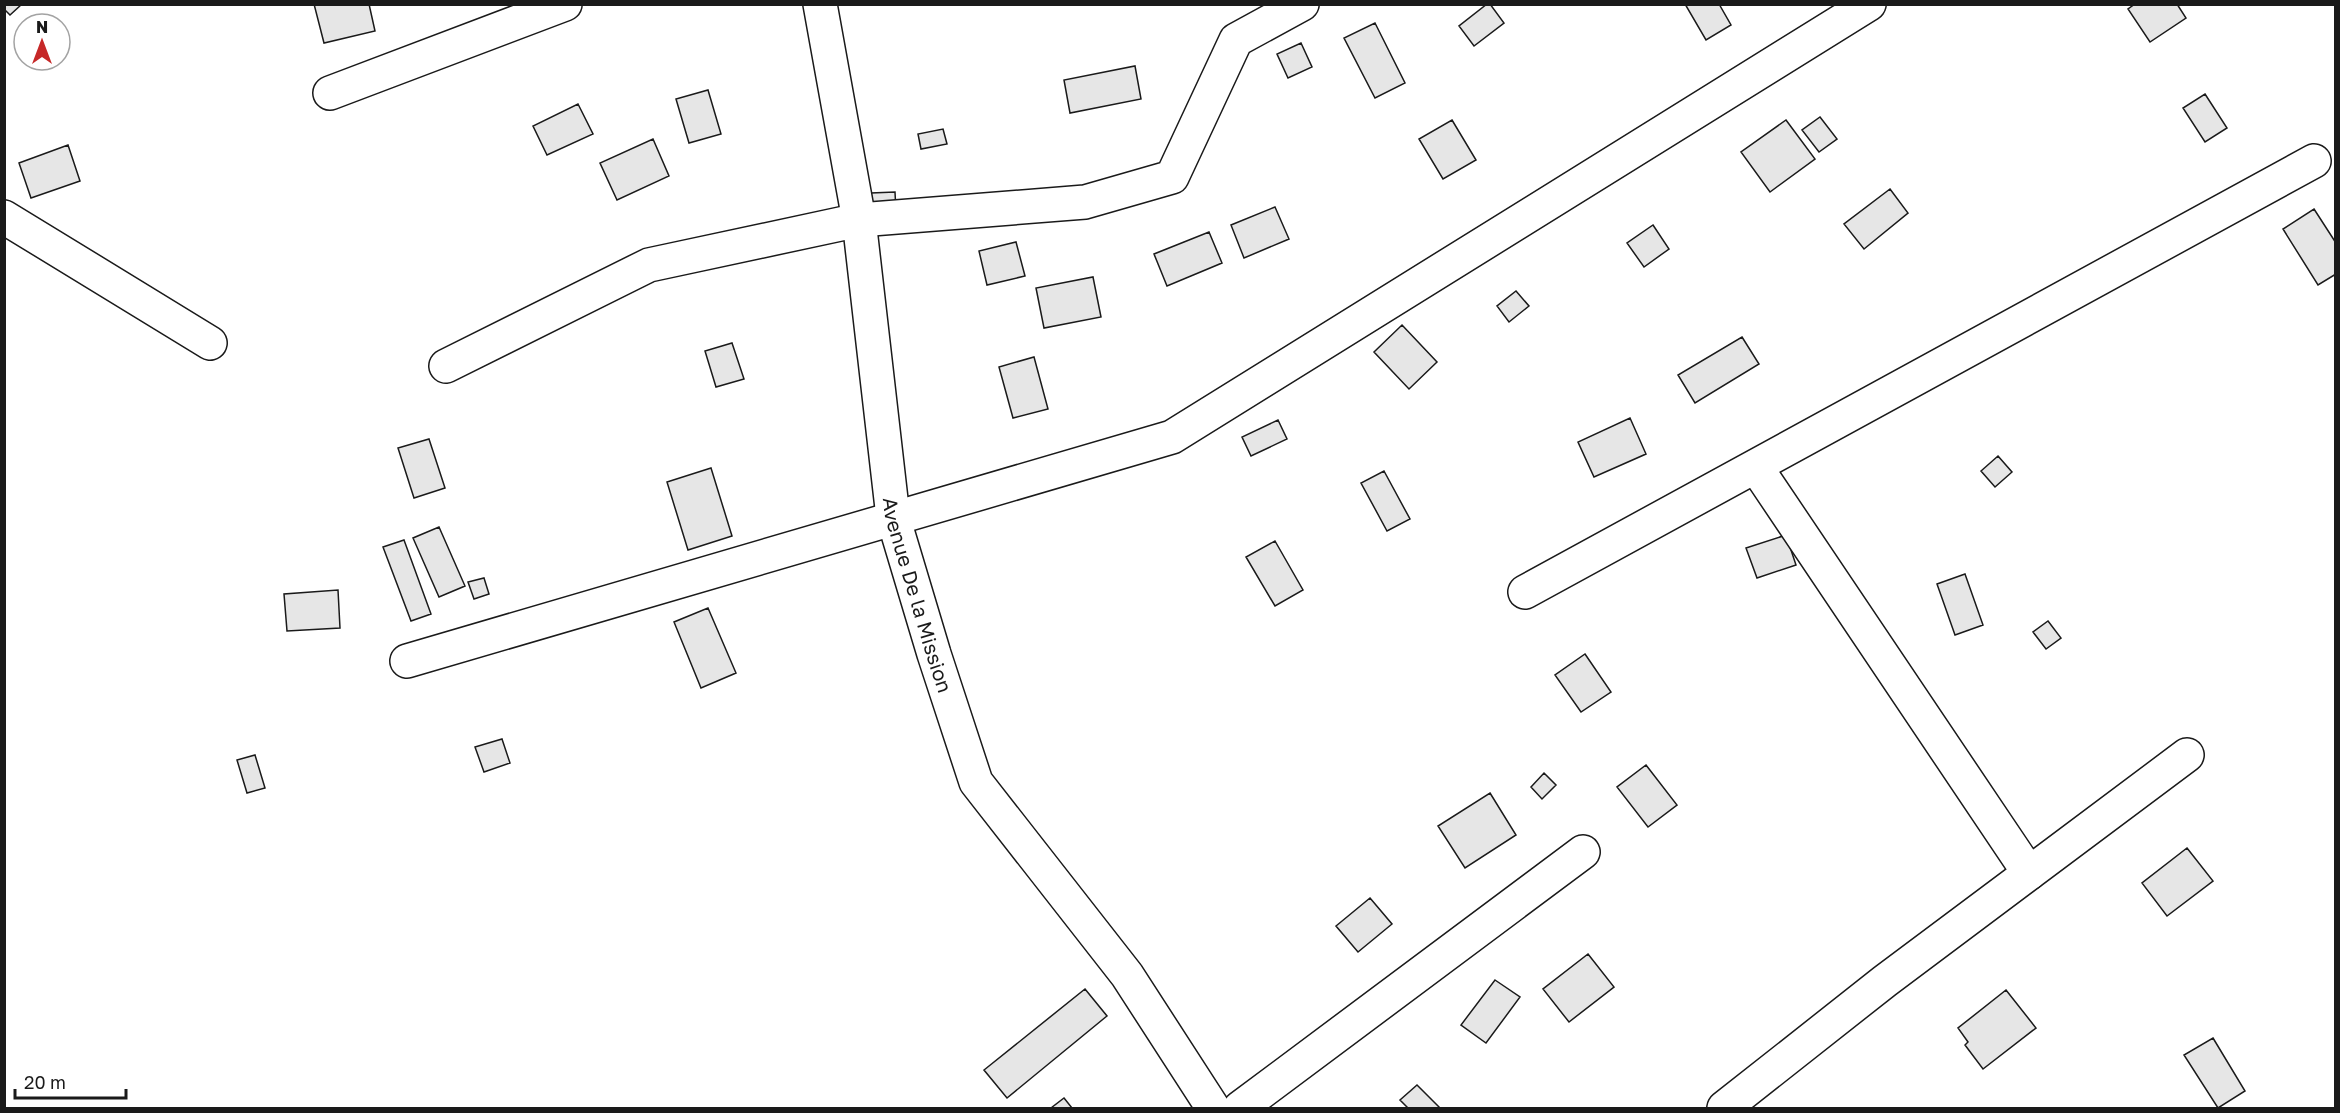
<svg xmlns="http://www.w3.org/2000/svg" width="2340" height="1113" viewBox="0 0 2340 1113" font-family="'Golos Text',sans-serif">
<rect width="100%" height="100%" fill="#fff"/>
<!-- building -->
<path fill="#e6e6e6" stroke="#1a1a1a" stroke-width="1.5" d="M4,4H22L10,15L4,9Z
M314,4H369L375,31L324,43Z
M1487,4H1490L1504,23L1474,46L1459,26Z
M1685,4H1719L1731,25L1706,40Z
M2135,4H2177L2186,18L2150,42L2128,9Z
M1375,23L1405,83L1375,98L1344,38Z
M1301,43L1312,67L1288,78L1277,54Z
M1135,66L1141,99L1070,113L1064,80Z
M708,90L721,134L689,143L676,99Z
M2205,94L2227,128L2205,142L2183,108Z
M578,104L593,134L547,155L533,126Z
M1820,117L1837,139L1819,152L1802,130Z
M1452,120L1476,160L1443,179L1419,139Z
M1786,120L1815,159L1770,192L1741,152Z
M943,129L947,144L921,149L918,134Z
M653,139L669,176L617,200L600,163Z
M68,145L80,181L31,198L19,163Z
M1890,189L1908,213L1864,249L1844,224Z
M895,192L896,212L873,214L871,193Z
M1275,207L1289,239L1244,258L1231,225Z
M2314,209L2336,243V274L2318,285L2283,229Z
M1653,225L1669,249L1644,267L1627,243Z
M1209,232L1222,263L1167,286L1154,254Z
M1016,242L1025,276L987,285L979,251Z
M1093,277L1101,317L1044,328L1036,288Z
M1516,291L1529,306L1509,322L1497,306Z
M1402,325L1437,362L1409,389L1374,352Z
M1742,337L1759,364L1695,403L1678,375Z
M732,343L744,379L716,387L705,351Z
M1034,357L1048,409L1013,418L999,367Z
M1630,418L1646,454L1594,477L1578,442Z
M1278,420L1287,439L1251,456L1242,437Z
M429,439L445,488L414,498L398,448Z
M1998,456L2012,472L1995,487L1981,471Z
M711,468L732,536L688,550L667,482Z
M1384,471L1410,519L1387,531L1361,483Z
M439,527L465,586L439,597L413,538Z
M1786,535L1796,565L1757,578L1746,548Z
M404,540L431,614L411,621L383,547Z
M1275,541L1303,590L1275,606L1246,557Z
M1965,574L1983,625L1955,635L1937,584Z
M484,578L489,594L474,599L468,582Z
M338,590L340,628L287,631L284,594Z
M708,608L736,673L701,688L674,622Z
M2048,621L2061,638L2046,649L2033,632Z
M1585,654L1611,692L1581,712L1555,675Z
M502,739L510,763L484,772L475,747Z
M255,755L265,788L247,793L237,760Z
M1646,765L1677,805L1648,827L1617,787Z
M1544,773L1556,785L1542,799L1531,787Z
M1490,793L1516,835L1465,868L1438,826Z
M2187,848L2213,881L2167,916L2142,883Z
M1370,898L1392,924L1358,952L1336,926Z
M1588,954L1614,987L1569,1022L1543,989Z
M1495,980L1520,997L1486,1043L1461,1025Z
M1085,989L1107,1016L1007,1098L984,1070Z
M2006,990L2036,1028L1983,1069L1965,1045L1968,1042L1958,1028Z
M2213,1038L2245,1091L2218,1108L2184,1055Z
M1417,1085L1440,1108H1408L1400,1100Z
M1064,1098L1072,1108H1051Z"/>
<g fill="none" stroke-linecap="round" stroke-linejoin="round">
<defs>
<g id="street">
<path id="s1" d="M820,4L859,220L893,517L934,654L976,782L1127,975L1213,1108"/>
<path d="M330,93L565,4"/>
<path d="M4,217L210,343"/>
<path d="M446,366L649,265L859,220L1085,202L1172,177L1236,40L1302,4"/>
<path d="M1756,467L2029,873"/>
<path d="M1525,592L2314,161"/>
<path d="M407,661L1172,437L1869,4"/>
<path d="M1240,1108L1583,852"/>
<path d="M1724,1108L1885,981L2187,755"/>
</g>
</defs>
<!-- street casing -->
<use href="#street" stroke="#1a1a1a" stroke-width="36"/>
<!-- street -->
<use href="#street" stroke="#fff" stroke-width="33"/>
</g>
<g text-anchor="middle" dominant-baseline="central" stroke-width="4.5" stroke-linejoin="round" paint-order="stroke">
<!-- street labels -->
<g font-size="20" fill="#1a1a1a" stroke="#fff">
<text stroke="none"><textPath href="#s1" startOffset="600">Avenue De la Mission</textPath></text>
</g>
</g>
<!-- border -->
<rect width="2340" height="1113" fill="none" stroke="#1a1a1a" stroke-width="12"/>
<!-- north arrow -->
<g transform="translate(42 42)"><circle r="28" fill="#ffffff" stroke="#a3a3a3" stroke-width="1.5"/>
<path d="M0-4.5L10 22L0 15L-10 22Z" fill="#c62828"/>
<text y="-9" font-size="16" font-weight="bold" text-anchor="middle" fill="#1a1a1a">N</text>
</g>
<!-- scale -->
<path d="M15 1089v9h111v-9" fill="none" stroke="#1a1a1a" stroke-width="3"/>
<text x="24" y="1089" font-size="18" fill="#1a1a1a" stroke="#ffffff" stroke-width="4.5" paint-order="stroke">20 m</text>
</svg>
